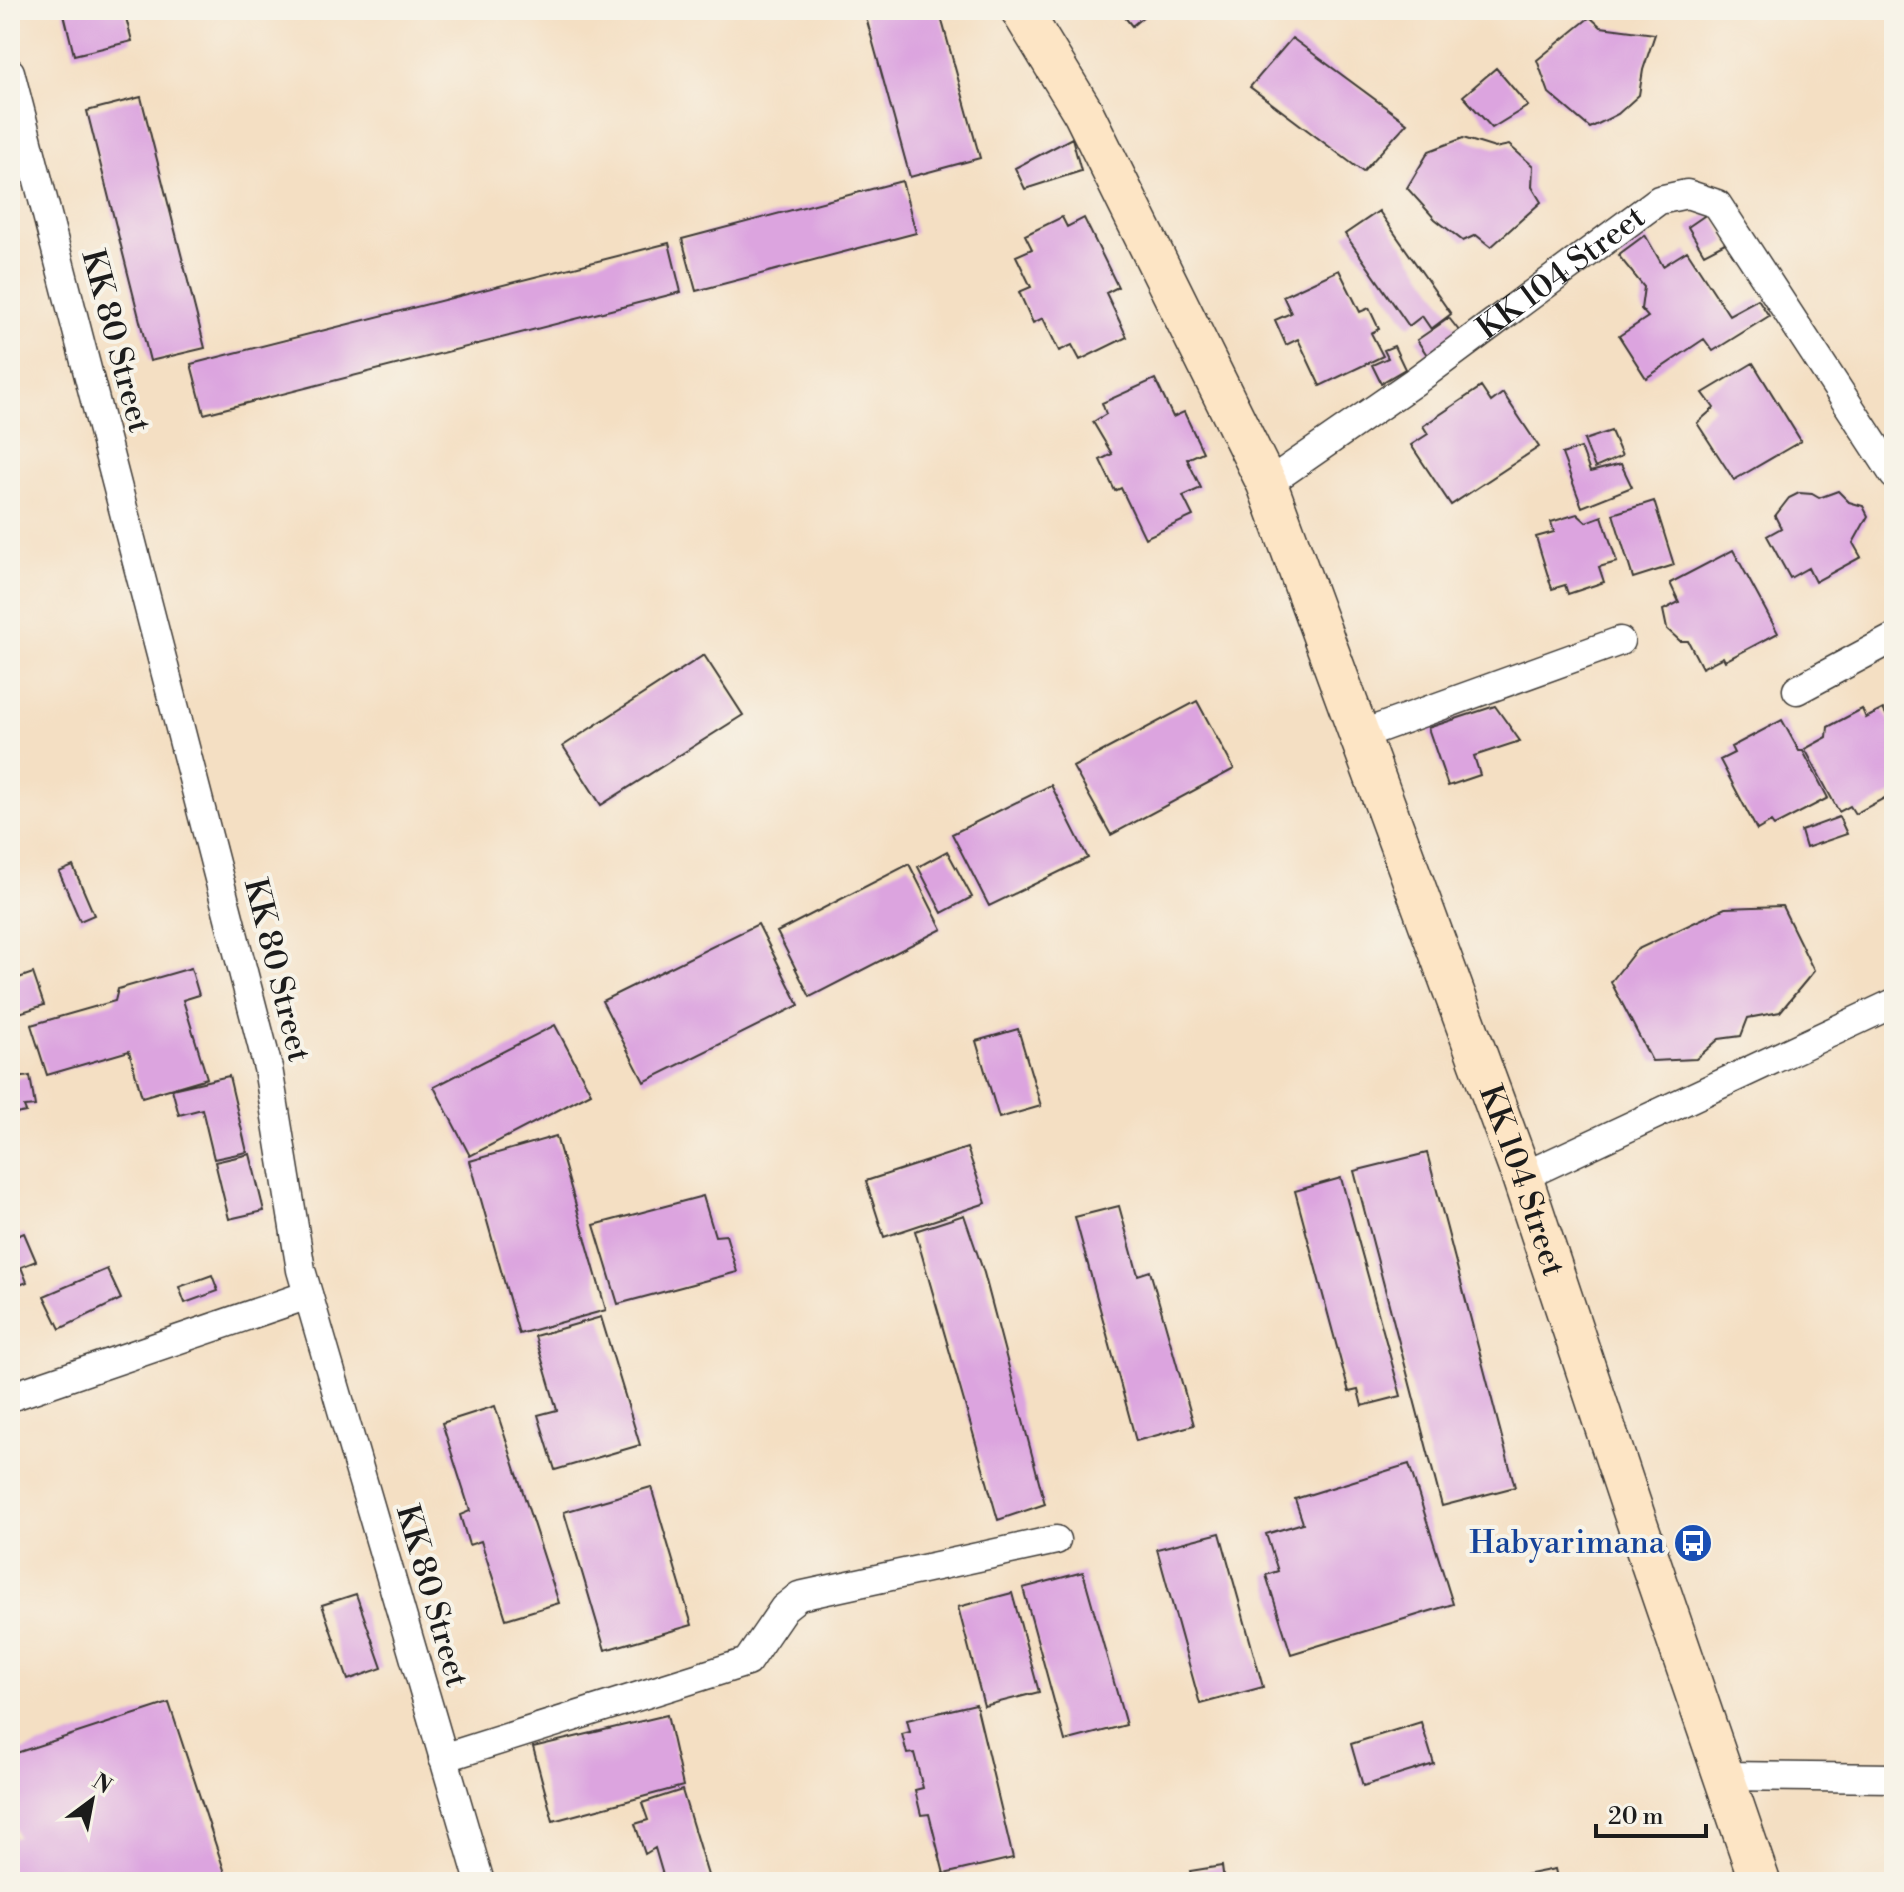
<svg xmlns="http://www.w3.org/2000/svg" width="1904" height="1892" viewBox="0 0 1904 1892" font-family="'Libre Bodoni',serif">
<rect width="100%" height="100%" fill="#f7f3e8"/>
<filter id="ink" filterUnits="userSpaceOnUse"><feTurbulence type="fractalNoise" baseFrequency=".0125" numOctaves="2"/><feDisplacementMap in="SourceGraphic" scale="16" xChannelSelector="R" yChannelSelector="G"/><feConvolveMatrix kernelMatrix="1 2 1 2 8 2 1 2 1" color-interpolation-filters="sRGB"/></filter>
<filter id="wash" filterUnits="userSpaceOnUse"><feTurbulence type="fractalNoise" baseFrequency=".006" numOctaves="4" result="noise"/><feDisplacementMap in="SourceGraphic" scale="32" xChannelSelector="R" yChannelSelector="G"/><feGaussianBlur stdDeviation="1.8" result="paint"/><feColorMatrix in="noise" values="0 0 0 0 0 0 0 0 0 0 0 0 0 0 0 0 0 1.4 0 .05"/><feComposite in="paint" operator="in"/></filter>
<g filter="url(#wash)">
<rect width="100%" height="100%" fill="#f4dfc3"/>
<g id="blocks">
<!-- building -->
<path fill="#dca4df" d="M63,10H124L132,41L74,55Z
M864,10H939L980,158L910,177Z
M1119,10H1151L1132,26Z
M1590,17L1601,27L1655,34L1643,70L1639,95L1618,114L1590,128L1549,93L1537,60Z
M1292,38L1407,123L1363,172L1250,87Z
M1496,68L1528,106L1492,128L1463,96Z
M141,97L205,348L150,361L87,111Z
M1072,138L1081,171L1025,189L1015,168Z
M1463,138L1495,148L1509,145L1533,166L1532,187L1541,202L1491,247L1476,235L1463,241L1435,219L1407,188L1429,151Z
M902,181L916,233L696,291L682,239Z
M1379,211L1451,314L1431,329L1422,316L1409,326L1345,234Z
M1707,214L1716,222L1727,242L1704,254L1688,227Z
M1062,217L1067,227L1084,218L1118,287L1106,293L1127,337L1080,360L1072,345L1059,351L1043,318L1033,323L1019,292L1031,287L1016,256L1032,249L1025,235Z
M1645,235L1663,266L1687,251L1729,315L1758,299L1769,316L1713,351L1704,339L1646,378L1619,336L1648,317L1641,309L1644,287L1618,255Z
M669,243L681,292L204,414L191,364Z
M1339,270L1360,312L1369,308L1379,329L1371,333L1383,356L1320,386L1298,339L1286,345L1275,320L1291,313L1283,296Z
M1449,318L1460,332L1427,355L1417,340Z
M1394,346L1405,369L1381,383L1372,365L1388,358L1384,350Z
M1753,363L1801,441L1734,480L1697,423L1714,408L1703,393Z
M1155,379L1173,417L1184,412L1203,452L1187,459L1201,488L1183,496L1193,516L1145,538L1121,488L1115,491L1100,460L1112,454L1093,422L1106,414L1102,403Z
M1481,387L1491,402L1503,393L1539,447L1451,505L1411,445L1428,434L1423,426Z
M1611,431L1622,456L1595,468L1584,440Z
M1581,448L1590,472L1621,464L1632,487L1582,507L1562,454Z
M1838,491L1849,502L1863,506L1868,516L1853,543L1861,557L1815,582L1808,568L1790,578L1767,536L1781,528L1775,516L1789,498L1799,493L1812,494L1819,498Z
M1654,501L1674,565L1633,578L1613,514Z
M1577,514L1586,522L1602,516L1617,562L1599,567L1604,582L1568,594L1565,585L1552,589L1536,537L1554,532L1551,522Z
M1733,550L1778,633L1725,661L1723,657L1702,668L1688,641H1680L1667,629L1663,610L1679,602L1670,583Z
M704,655L743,715L601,805L563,746Z
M1197,701L1234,769L1111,835L1073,767Z
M1495,706L1520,741L1474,756L1480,775L1448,786L1428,728Z
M1862,709L1866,718L1883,709L1894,729V793L1855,814L1850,806L1839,812L1805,749L1827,737L1828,727Z
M1782,720L1799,751H1803L1828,798L1774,826L1771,822L1757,830L1720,760L1734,753L1731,747Z
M1051,785L1088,858L989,906L952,834Z
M1839,817L1847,834L1806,848L1801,831Z
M947,851L972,897L942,913L918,867Z
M909,864L942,929L810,997L777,932Z
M73,866L94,915L80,921L59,872Z
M1782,906L1814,971L1780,1012L1748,1018L1741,1036L1719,1039L1696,1059L1652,1061L1611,982L1636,950L1725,908Z
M758,924L799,1005L644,1082L602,1001Z
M191,968L199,995L183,1000L207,1078L142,1097L129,1051L47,1075L31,1025L115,1001L118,989Z
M33,973L44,1005L10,1016V981Z
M555,1025L591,1093L470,1156L434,1087Z
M1018,1029L1041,1106L999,1118L976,1041Z
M30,1076L35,1106L24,1107L26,1112L10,1115V1079Z
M229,1076L247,1152L214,1159L202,1109L179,1115L172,1089Z
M556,1136L606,1310L519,1334L470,1161Z
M967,1148L986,1203L884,1237L866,1181Z
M1427,1153L1515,1487L1442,1506L1354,1171Z
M250,1154L264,1211L229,1219L215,1162Z
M1341,1178L1401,1396L1362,1406L1358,1390L1349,1392L1295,1191Z
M703,1196L715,1236L726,1235L737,1272L618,1304L594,1225Z
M1119,1206L1138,1275L1150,1271L1194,1425L1136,1441L1075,1217Z
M964,1215L984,1273L1045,1504L998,1520L915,1231Z
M24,1233L36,1261L21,1267L27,1282L10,1289V1239Z
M107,1269L121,1299L60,1329L44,1296Z
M212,1275L218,1291L185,1303L179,1287Z
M601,1317L640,1445L555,1470L538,1415L557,1410L535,1336Z
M495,1406L559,1603L506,1619L481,1541L469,1545L460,1515L470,1511L442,1423Z
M1409,1464L1453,1604L1291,1654L1266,1575L1278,1571L1266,1534L1303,1523L1295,1499Z
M651,1487L692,1625L605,1650L564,1512Z
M1220,1533L1263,1687L1200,1704L1157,1549Z
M1083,1572L1126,1725L1065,1741L1023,1588Z
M1012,1593L1039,1692L984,1706L958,1607Z
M356,1594L382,1668L348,1680L322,1605Z
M169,1703L228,1882H10V1839L18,1837L10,1812V1755Z
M976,1704L1013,1858L944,1874L929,1814L921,1815L915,1790L923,1788L914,1753L907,1754L902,1734L910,1732L907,1720Z
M667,1715L683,1786L553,1821L533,1747Z
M1421,1722L1434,1764L1363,1786L1351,1744Z
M682,1790L710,1882H665L655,1848L645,1854L635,1824L648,1820L642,1803Z
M1222,1866L1224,1882H1193L1190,1871Z
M1555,1869L1558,1882H1495V1881Z"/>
</g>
</g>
<g filter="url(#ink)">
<use href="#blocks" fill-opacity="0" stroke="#3c3935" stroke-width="2"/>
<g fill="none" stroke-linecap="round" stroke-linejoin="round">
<defs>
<g id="street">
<path d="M10,72L268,1068L301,1270L480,1882"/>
<path id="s1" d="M1267,484L1414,382L1659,200L1687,194L1717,204L1894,475"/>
<path d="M1797,690L1894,638"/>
<path d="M1360,735L1620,641"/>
<path d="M1522,1177L1894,1003"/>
<path d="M10,1397L308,1295"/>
<path d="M443,1758L747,1662L784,1608L799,1596L1056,1540"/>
<path d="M1723,1776L1894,1778"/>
</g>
<g id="secondary">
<path id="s2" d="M1021,10L1083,112L1267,484L1522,1177L1635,1517L1760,1882"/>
</g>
</defs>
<!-- street casing -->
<use href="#street" stroke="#3c3935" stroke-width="31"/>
<!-- secondary casing -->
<use href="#secondary" stroke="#3c3935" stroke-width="43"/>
<!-- street -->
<use href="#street" stroke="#fff" stroke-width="28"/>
<!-- secondary -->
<use href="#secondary" stroke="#fde5c5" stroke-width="40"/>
</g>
</g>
<!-- icons -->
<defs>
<symbol id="bus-disc" viewBox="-11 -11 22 22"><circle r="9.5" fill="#1a4fb4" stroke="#f7f3e8"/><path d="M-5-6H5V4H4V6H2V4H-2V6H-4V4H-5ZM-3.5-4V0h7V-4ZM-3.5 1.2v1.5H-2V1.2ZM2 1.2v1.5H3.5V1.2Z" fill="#fff"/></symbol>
</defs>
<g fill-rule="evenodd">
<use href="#bus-disc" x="1671" y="1521" width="44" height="44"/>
</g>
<g text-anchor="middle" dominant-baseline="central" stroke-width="8" stroke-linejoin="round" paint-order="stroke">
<!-- street labels -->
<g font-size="32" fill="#1c1c1c" stroke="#f7f3e8">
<text stroke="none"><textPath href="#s1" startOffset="362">KK 104 Street</textPath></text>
<text transform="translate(116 341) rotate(75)">KK 80 Street</text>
<text transform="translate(277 970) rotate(76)">KK 80 Street</text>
<text stroke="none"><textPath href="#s2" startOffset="1276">KK 104 Street</textPath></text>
<text transform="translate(432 1596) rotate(74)">KK 80 Street</text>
</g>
<!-- transit labels -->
<g font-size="32" fill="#164399" stroke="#f7f3e8" text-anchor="end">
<text x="1665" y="1543">Habyarimana</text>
</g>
</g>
<!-- margin -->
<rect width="1904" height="1892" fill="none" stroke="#f7f3e8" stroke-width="40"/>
<!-- north arrow -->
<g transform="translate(92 1800) rotate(32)" stroke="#f7f3e8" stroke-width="6" paint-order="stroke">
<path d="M0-6L14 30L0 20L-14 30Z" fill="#1c1c1c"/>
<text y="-12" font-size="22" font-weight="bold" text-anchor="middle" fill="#1c1c1c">N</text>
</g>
<!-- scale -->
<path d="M1596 1824v12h110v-12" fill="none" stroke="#1c1c1c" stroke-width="4"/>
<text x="1608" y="1824" font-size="24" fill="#1c1c1c" stroke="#f7f3e8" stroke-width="6" paint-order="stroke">20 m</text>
</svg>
